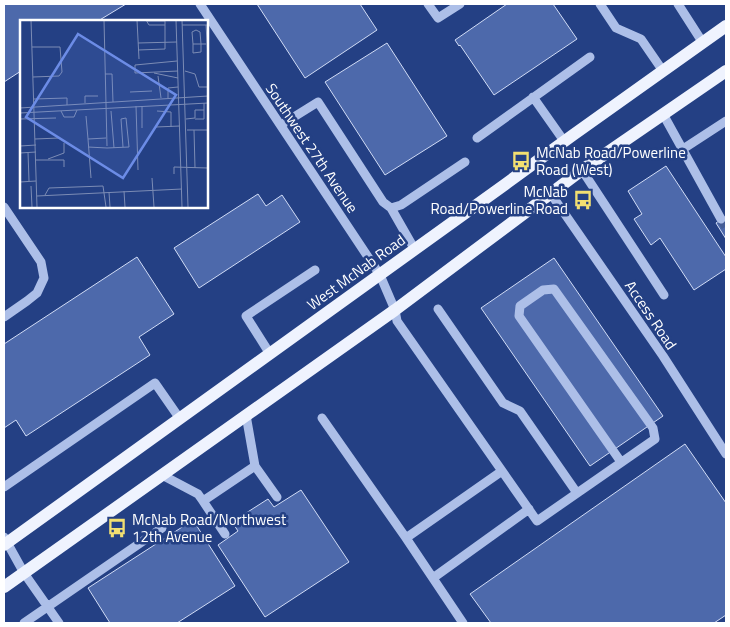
<svg xmlns="http://www.w3.org/2000/svg" width="730" height="627" viewBox="0 0 730 627" font-family="'Titillium Web',sans-serif">
<rect width="100%" height="100%" fill="#244084"/>
<!-- building -->
<path fill="#4d69ab" stroke="#d1dcf6" d="M4,4H126L98,21H21V71L4,82Z
M257,4H360L377,30L305,78Z
M507,4H553L577,39L494,95L460,45L459,46L455,40Z
M387,43L447,136L385,175L325,82Z
M666,166L726,257V269L694,290L660,238L651,245L634,219L642,214L628,191Z
M258,194L266,206L282,195L300,222L199,288L174,248Z
M726,216V239L716,223Z
M137,257L174,314L139,337L150,355L26,436L16,420L4,428V344Z
M554,258L663,416L590,466L481,308Z
M685,444L726,503V615L714,623H491L470,594Z
M301,490L349,562L265,617L218,545L238,531L232,522L268,499L274,507Z
M193,520L235,586L177,623H110L88,588Z"/>
<g fill="none" stroke-linecap="round" stroke-linejoin="round">
<!-- minor-tunnel -->
<path stroke="#455d96" stroke-width="9" stroke-dasharray="9 4.5" stroke-linecap="butt" d="M721,219L726,227"/>
<!-- minor -->
<path stroke="#adbfe8" stroke-width="9" d="M200,4L380,275L395,310L397,321L537,521L655,439L653,428L554,289L543,290L520,306L519,316L621,462
M428,4L438,18L460,4
M600,4L616,28L641,39L663,71
M678,4L703,43
M533,97L564,141
M663,114L721,219
M281,125L318,102L383,202L391,208L415,250
M477,138L590,57
M683,149L726,121
M582,170L664,295
M551,194L663,356L726,454
M4,207L41,262L44,278L37,293L27,301L4,317
M391,208L401,205L465,162
M438,309L503,403L520,411L577,493
M270,354L246,316L315,270
M322,418L406,538
M255,466L277,497
M162,475L198,494L203,501L255,466L246,415
M4,487L155,383L180,419
M203,501L225,534
M4,537L24,573L59,623
M433,578L529,509
M24,623L162,528
M463,623L406,538L502,471"/>
<!-- major -->
<path stroke="#eff3fe" stroke-width="12" d="M4,545L507,183L573,135L726,26
M4,587L395,310L582,170L726,71"/>
</g>
<!-- icons -->
<defs>
<symbol id="bus-bare" viewBox="-9 -9 18 18"><path d="M-5-6H5V4H4V6H2V4H-2V6H-4V4H-5ZM-3.5-4V0h7V-4ZM-3.5 1.2v1.5H-2V1.2ZM2 1.2v1.5H3.5V1.2Z" fill="#f2df71" stroke="#244084" stroke-width="2.5" paint-order="stroke"/></symbol>
</defs>
<g fill-rule="evenodd">
<use href="#bus-bare" x="507" y="147" width="28" height="28"/>
<use href="#bus-bare" x="569" y="186" width="28" height="28"/>
<use href="#bus-bare" x="103" y="514" width="28" height="28"/>
</g>
<g text-anchor="middle" dominant-baseline="central" stroke-width="5" stroke-linejoin="round" paint-order="stroke">
<!-- street labels -->
<g font-size="15" fill="#fff" stroke="#244084">
<text transform="translate(312 148) rotate(56)">Southwest 27th Avenue</text>
<text transform="translate(356 272) rotate(-36)">West McNab Road</text>
<text transform="translate(651 315) rotate(56)">Access Road</text>
</g>
<!-- poi labels -->
<g font-size="15" fill="#fff" stroke="#244084" text-anchor="start">
<text x="536" y="152">McNab Road/Powerline<tspan x="536" dy="17">Road (West)</tspan></text>
<text x="568" y="191" text-anchor="end">McNab<tspan x="568" dy="17">Road/Powerline Road</tspan></text>
<text x="132" y="519">McNab Road/Northwest<tspan x="132" dy="17">12th Avenue</tspan></text>
</g>
</g>
<!-- overview -->
<g transform="translate(20 20)">
<rect width="188" height="188" fill="#244084"/>
<path fill="none" stroke="#7c8cb5" stroke-width="1" d="M11,0L17,187M84,0L87,126M117,0L119,39M126,0L129,5H145M156,0L162,187M162,0L168,187M127,1H145M162,5H187M186,5L188,37M118,23L157,22M173,24L172,12L176,10L180,12L181,24V32L173,33V24H186M12,27H40L42,52L39,56L13,57M118,30L145,29V0M157,41L115,45V53L158,51M165,51L175,54L179,67H188M134,53L158,58M85,54H92L93,82M138,56L141,78M110,72L132,71M148,78V68L158,67M14,79L47,78V85M65,83V76H78M116,86L118,150M122,86V108M0,88L188,76M41,91L44,97H54L57,90M91,91L94,128M137,91L151,92V107M0,93L188,83M66,96L68,119M0,99L36,98M166,99L175,98V90H184V83M175,99H184V90M136,107L160,106M167,110H188M174,110L175,148M15,119L39,118M0,126L16,125M68,127L87,128L109,127L106,98L101,99L103,127M8,132L9,161M0,133L16,132M28,139L44,133V123M16,140H44V147M154,154V147L188,148M71,158L68,119L86,118M132,158L134,187M0,162L16,161M11,166L12,187M104,171L105,187M89,172L90,187M25,175L29,168L83,166L86,187M17,176L162,169"/>
<path fill="#6c8ce6" fill-opacity="0.15" stroke="#6c8ce6" stroke-width="2.5" d="M58,14L156,75L103,158L6,97Z"/>
<rect width="188" height="188" fill="none" stroke="#fff" stroke-width="2.5"/>
</g>
<!-- border -->
<rect width="730" height="627" fill="none" stroke="#ffffff" stroke-width="10"/>
</svg>
